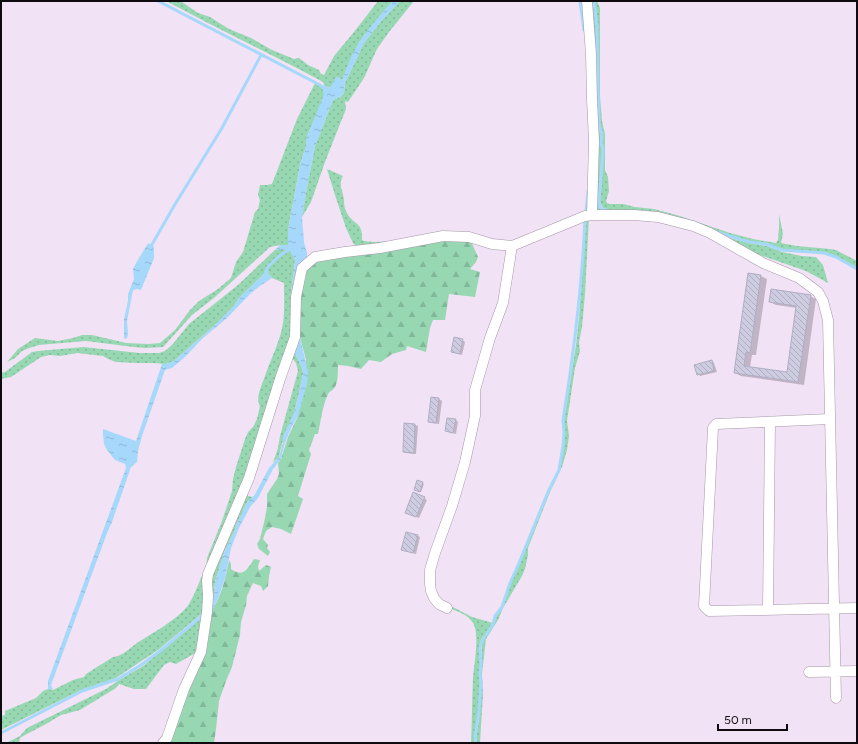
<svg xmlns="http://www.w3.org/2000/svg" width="858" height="744" viewBox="0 0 858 744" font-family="Figtree,sans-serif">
<defs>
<pattern id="grass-dots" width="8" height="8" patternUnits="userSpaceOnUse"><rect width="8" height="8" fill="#97d8b3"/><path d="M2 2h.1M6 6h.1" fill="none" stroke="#81b899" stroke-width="1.8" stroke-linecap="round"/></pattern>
<pattern id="forest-firs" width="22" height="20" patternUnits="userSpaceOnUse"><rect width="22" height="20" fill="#97d8b3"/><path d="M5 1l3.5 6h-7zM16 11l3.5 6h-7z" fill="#81b899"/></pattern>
<pattern id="water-ripples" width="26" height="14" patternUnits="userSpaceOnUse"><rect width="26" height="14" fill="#a5d8fa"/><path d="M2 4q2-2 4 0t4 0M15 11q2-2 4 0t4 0" fill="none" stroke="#8db8d5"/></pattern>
<pattern id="building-back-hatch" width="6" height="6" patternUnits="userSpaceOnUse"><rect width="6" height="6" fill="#cdcce1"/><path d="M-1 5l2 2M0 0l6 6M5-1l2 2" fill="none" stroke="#afaec0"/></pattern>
</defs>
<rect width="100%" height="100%" fill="#f2e2f5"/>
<!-- grass -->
<path fill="url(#grass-dots)" d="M166,1H176L182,2L198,13L210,17L229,29L251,38L272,50L294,59L299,58L308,65L319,70L321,74L324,75L334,56L354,32L378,1H393L384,11L360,41L350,61L342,80L330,88L324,85L323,82C271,54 218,29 166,1Z
M400,1H414L389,32L377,49L364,78L348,102L345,101L346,109L338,129L325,162L311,202L302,217L307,187L315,146L333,100L340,97L344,93L345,83L364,43L382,20Z
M588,1H593L597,28L596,73L598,125L601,133L600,141H598V143L601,146L602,150L598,202L600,208L604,211L644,212L661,215L683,220L726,237L750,243L767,246L782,252L802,256L816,257L823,265L828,283L806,271L745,250L711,233L693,225L658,216L634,214L604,213L598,211L595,203L597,159L593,98L592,52Z
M595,1H597L600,8V96L602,121L605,134V170L608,177L609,191L606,201L607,203L610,204H623L635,207L654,209L680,216L730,233L753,239L776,243L778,240L779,228V214L783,234L781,243L797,246L830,249L836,250L857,261V268L842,259L825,252L782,249L766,244L749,241L737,238L661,213L643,211L608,210L603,208L600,202L604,149L603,145L601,143L602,132L600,125L598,94V28Z
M315,83L322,88L325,94L306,139V146L300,165L288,230V245H280L270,247L215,297L192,315L163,347L145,348L134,347L86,341L50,344L39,345L29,348L22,351L15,358L7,362L18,349L35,338L58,341L73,338L82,335H92L126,343L149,344L160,343L175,330L190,310L199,301L218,289L231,278L236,262L243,252L255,212L258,209L260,200L258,195L260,185H267L272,184L297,119Z
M327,169L343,176C339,184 341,186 343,195C345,202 343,206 347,213C354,226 363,221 362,240C372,245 407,239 419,237L358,248L353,243L346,228L335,195Z
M586,217L589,218L585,294L582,327L579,342L580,351L575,368L567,421L569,436L567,450L562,467L550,492L528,548V555L525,569L522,576L503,608L498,620L486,639L482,674L483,694L480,743H477L476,737L480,711L482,642L483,639L494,624L496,617L503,607L510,582L520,563L524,550L548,492L559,470L564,444V420L576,345L579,318Z
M275,250H290L295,260L290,302L293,336L247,478L207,575L205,611L158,650L116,678L81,690L1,730V716L5,715V711L36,698L43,691L48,689L53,690L73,680L84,677L86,674L113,657C121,657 130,648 137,643C151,634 180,618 189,604C194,596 197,587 201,578C204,571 207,566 207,558L222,521L232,491L233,479L236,467L245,439L248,432L253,427L257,419L260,406C255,398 262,385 265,376C270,361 281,339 283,323C285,310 284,296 284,283L272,278L265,270L264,274L239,298L234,306L216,324L174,361L166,364L152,363H137L116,362L108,359L103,356L77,353L60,356L50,355L41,357L11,377L1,379V373L5,372L32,352L38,351L84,347L139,353H159L165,351L172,345L189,324L238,285Z
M293,349L302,368L303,373L300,389L294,413L284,436L280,452L279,457L273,463L278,448L280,436L298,371L296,363L292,358L247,492L248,496L253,497L249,500L246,504L241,516L237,523L234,532L225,550L215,582L214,595L213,601L210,573Z
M449,605L472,617L493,623L481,640L480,645V664L479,674L480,683L479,711L475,738V743H471C472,721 472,700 473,678C474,665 480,634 473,623C468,614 456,611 447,607Z
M205,615L199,651L176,664L170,662L164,665L146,689H134L119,684L116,688L80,710L61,715L46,724L25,735L20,738L19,743H6L20,736L27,728L106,689L119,680L143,666Z"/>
<!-- forest -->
<path fill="url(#forest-firs)" d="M470,239L478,257L476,262L470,269L480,272L475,297L449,294L445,320H433L430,328L426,352L407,346L406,350L392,354L381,362L369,360L361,369L348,366L338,365C338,372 338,382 335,387C333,390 330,391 328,394C322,407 321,421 318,434H315L309,450L311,454L298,496L303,499L291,534L281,529L272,527L266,531L263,539L268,545L267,548L270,552L268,556L259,549L257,544L260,539L265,518L267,507V494L277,479L279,474L278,463L281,459L288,437L298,416L306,360L299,333V295L304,273L317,258L417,242Z
M254,559L260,560L258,566L259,571L266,565L271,567L269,576L268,586L263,591L261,586L253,583L247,596L246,605L241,622L240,635L232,667L226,681L219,701L216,729L214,743H169L170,737L210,612C221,600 226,576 229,560L231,564V569C244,578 247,569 254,559Z"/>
<!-- water -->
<path fill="url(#water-ripples)" d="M393,1H400L382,20L364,43L345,83L344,93L340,97L333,100L315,146L307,187L302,217L304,242L307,253V266L299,294V333L308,372L307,384L298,416L292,426L285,443L281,459L273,469L258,498L250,507L239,528L231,548L225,578L219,596L214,607L210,612L214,595L215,582L225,550L234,532L237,523L241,516L246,504L249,500L254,496L269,468L279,457L283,443V436L294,413L300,389L303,373L302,368L293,349L290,302L295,260L290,250H275L280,245H288V230L300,165L306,146V139L324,94L322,88L324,85L330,88L336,77H338L342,80C346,70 349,60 354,51C364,33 379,16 393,1Z
M149,243L154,247V258L141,290L137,289L133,290L127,321L128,335L127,338L125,339L124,338V319L128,301V294L134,279L133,269L136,263L147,245Z
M264,269L272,278L263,284L252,292L227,318L203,338L185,357L172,368L165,370L142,436L138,451L137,462L131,467L112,522L107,533L51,685L53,690L48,689V681L126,468L125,464L115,460L107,450L104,444L103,435V429L136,441L162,364H166L174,361L216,324L234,306L239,298L264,274Z"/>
<!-- shadow -->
<path fill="#0003" d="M749,274L761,276L767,279L756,355H752L750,367L788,373L797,308L776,305L770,302L810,296L816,299L804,385L741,376L735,373Z
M462,340L465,342L462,355L452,352Z
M712,361L714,363L717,372L700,376L698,374Z
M432,398L439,399L442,401L439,424L432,423L429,422Z
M456,420L458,422L456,434L449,432L446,431Z
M405,424L415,425L418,426L416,454L406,453L404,452Z
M418,482L424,484L421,492L416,491Z
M424,498L427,500L419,518L409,514Z
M418,536L420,537L416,554L405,551Z"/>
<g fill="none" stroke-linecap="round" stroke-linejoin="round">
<!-- stream -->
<path stroke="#a5d8fa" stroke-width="3" d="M158,1L318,84L326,89
M580,1L584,30
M594,1L597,28L598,93L599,125L602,134L601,143
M598,142L602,145L603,150L599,202L600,207L603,210H607
M586,213L588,191
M717,232L749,242L766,244L782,250L824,253L836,257L857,269
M150,248L174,206L222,128L261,55
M267,276V268L279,256L292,248
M1,733L82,691L118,679L141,665L160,651L203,615
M476,743L475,737L479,711L481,683L480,673L481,664L480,647L482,641L493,624L495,616L502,607L510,583L519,563L548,492L559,470L563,446L564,432L563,420C574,353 582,286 585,219"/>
</g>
<!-- building -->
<path fill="url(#building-back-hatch)" stroke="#afaec3" d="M748,273L761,275L750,353L746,352L744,366L787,372L796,306L769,302L771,289L811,295L798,382L734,373Z
M454,337L463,339L460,354L451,352Z
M712,360L714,371L697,375L694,365Z
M431,397L439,398L436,423L428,422Z
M447,418L456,419L453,433L445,431Z
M404,423L415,424L414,453L403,452Z
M417,480L423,482L420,492L414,490Z
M413,492L425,497L416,517L405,513Z
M406,532L418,535L413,553L401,550Z"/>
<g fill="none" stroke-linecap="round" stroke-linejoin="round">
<defs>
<path id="minor" d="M587,1L591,54L592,99L594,141L592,215
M830,419L716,424L713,428L704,606L709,611L857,608
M447,608L439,604L434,598L431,591L430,584V570L435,553L452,506L465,462L475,416V390L490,338L503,303L512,246
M768,610L770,422
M809,672L857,671
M163,743L167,738L184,689L201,652L207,612L208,596L207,581L208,574L249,478L280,379L295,337L296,297L302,268L315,257L345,252L380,248L443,236L469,237L492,244L512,246L585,216L592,215H634L658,217L693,226L710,233L763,263L799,278L818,292L823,301L828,320L836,698"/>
</defs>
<!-- minor casing -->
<use href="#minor" stroke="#a597a8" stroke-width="11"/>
<!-- minor -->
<use href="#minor" stroke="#fff" stroke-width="10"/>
</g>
<!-- border -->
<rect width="858" height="744" fill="none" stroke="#0f0a10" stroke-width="4"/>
<!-- scale -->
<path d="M718 724v6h69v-6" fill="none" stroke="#0f0a10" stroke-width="2"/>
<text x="724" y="724" font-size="12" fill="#0f0a10" stroke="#f2e2f5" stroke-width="3" paint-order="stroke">50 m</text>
</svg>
